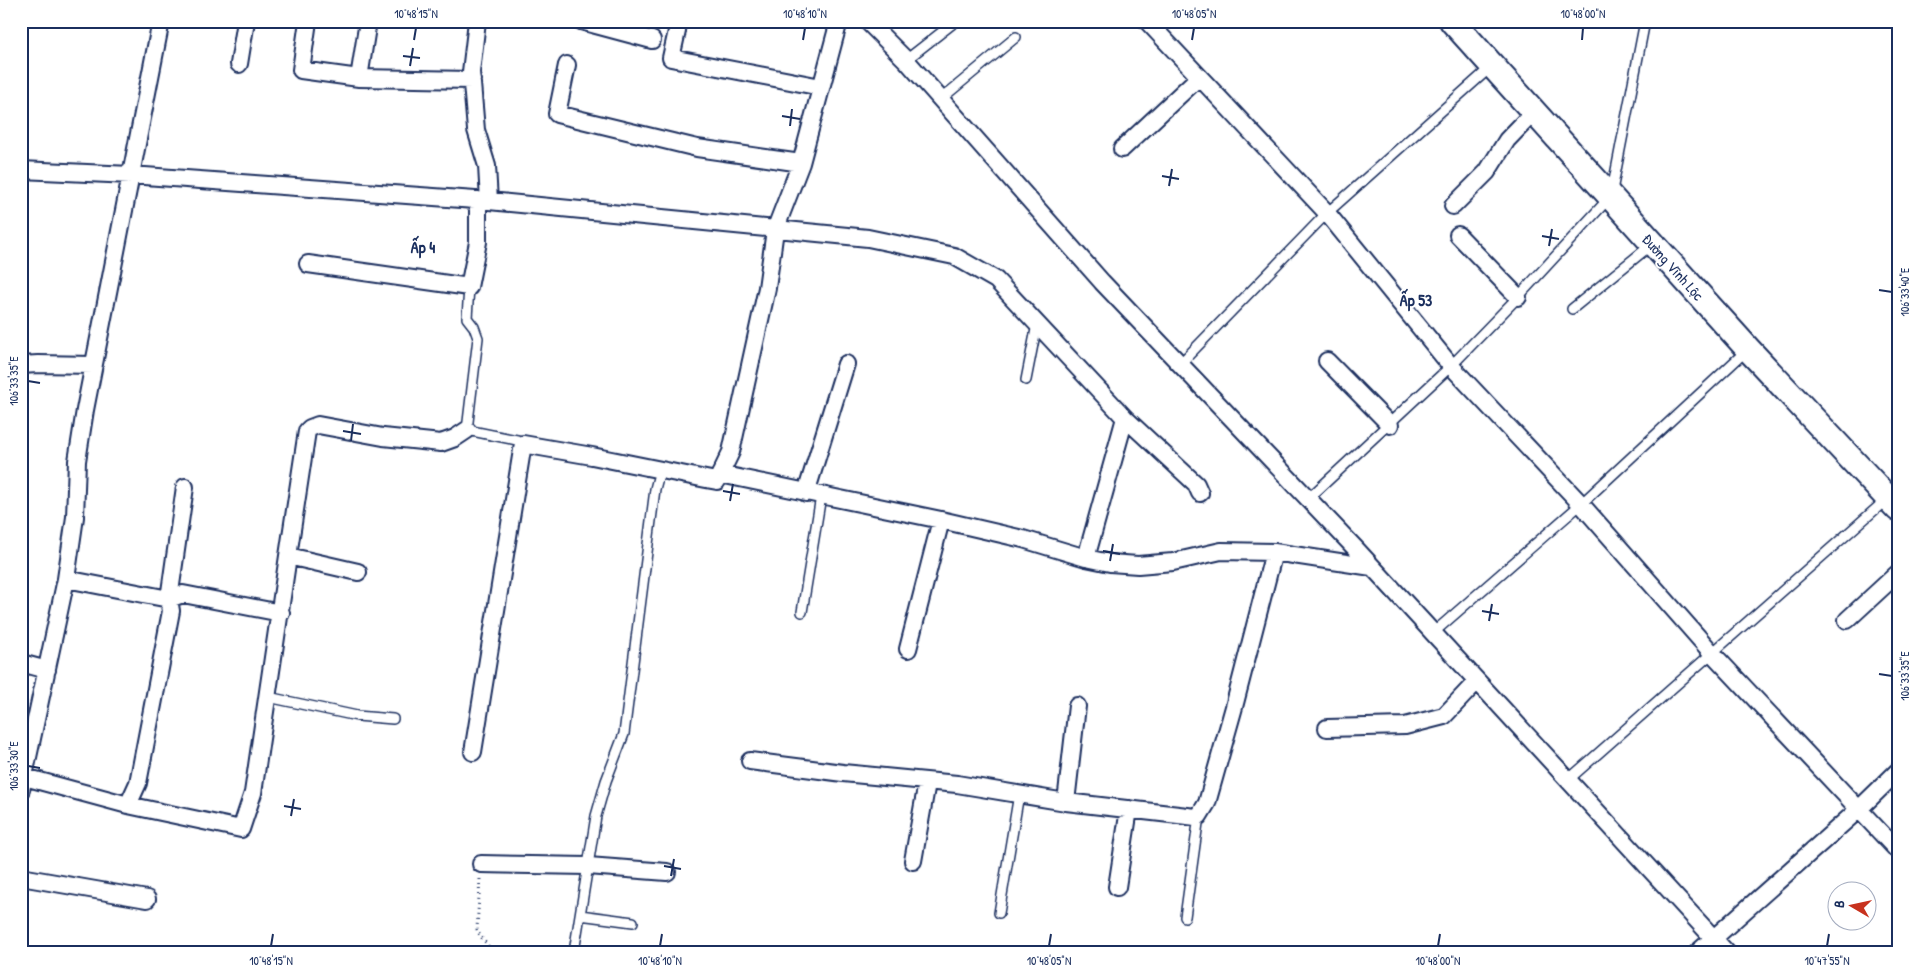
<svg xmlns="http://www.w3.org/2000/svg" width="1919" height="974" viewBox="0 0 1919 974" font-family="'Patrick Hand',sans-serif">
<rect width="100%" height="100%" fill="#fff"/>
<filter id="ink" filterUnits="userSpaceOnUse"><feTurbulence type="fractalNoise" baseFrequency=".02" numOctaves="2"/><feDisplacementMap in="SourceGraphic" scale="10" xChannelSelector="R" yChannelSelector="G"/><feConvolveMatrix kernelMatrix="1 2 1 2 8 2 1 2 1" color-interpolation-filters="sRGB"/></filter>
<g filter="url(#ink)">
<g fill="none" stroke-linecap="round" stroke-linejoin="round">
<defs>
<path id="lane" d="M906,60L956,21
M941,99L1016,37
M469,287L467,318L474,327L478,338L467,430L517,440L523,444
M1572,309L1651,245
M1180,364L1327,213L1492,66
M1026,380L1037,324
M1308,499L1451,366L1518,297L1611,196L1645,21
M802,612L821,496
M1433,633L1581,504L1747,350
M268,697L357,716L393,719
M1568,780L1887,499
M999,913L1019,794
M580,915L633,922
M1185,917L1199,816
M574,952L596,816L606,781L624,734L655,489L660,470"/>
<path id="street" d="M308,21L301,70L359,78L472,80
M477,21L471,72L476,130L487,166L489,201
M581,21L652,40
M867,21L906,60L1102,282L1356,549L1727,953
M1147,21L1327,213L1451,366L1581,504L1712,653L1898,851
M677,31L671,58L821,87
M239,64L246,21
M567,65L557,114L697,148L801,163
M359,78L368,21
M1122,149L1199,77
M21,170L131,175L489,201L868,238L954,256L996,280L1125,418L1196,484L1200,493
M1453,206L1487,172L1507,140L1535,111
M1458,235L1518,297
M308,264L469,287L478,242V200
M1327,361L1390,425
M21,365L38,364L93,365
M720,474L941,520L1023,539L1086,558L1110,563L1138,565L1173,562L1221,551L1274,552L1372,567
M185,487L169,599L183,594L281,613
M806,493L846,364
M288,556L307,431L310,428L318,425L383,437L441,443L455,438L467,430
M1086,558L1125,418
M66,579L169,599L171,611L138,783L128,805
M1847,620L1898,573
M908,649L941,520
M21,663L47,670
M1327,728L1405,726L1444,716L1477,681
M473,752L523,444L592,456L706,479L717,481L731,452L767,288L775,230L801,163L839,21
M750,761L843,773L957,784L1066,802L1196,817L1199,816L1207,803L1234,707L1274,552
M21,776L128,805L241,829L253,793L288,556L358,572
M21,790L66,579L75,517L77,461L85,410L161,21
M1066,802L1077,706
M913,861L926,788V781
M481,864L588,866L667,872
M21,877L147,899
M1117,887L1129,809
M1697,953L1858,810L1898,771"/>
<path id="secondary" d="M1452,21L1748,349L1898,509"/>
</defs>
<!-- lane casing -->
<use href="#lane" stroke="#1b2f5e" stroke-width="12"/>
<!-- street casing -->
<use href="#street" stroke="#1b2f5e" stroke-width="20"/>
<!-- secondary casing -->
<use href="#secondary" stroke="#1b2f5e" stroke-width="28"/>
<!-- path -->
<path stroke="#1b2f5e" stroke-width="3" stroke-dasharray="1 4" stroke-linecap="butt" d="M480,879L477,929C480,938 488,944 493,953"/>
<!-- lane -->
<use href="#lane" stroke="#fff" stroke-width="9"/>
<!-- street -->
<use href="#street" stroke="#fff" stroke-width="16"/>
<!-- secondary -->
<use href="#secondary" stroke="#fff" stroke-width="24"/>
</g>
</g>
<!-- ticks -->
<path fill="none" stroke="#1b2f5e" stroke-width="2" d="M414,40L416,28M803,40L805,28M1192,40L1194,28M1582,40L1583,28M403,56L420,58M410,66L413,48M782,116L800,119M790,126L792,109M1162,176L1179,179M1169,186L1172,169M1542,236L1559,239M1549,246L1552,229M1879,290L1892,292M28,381L40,383M343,431L361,434M351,441L353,424M723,491L740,494M730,501L733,484M1103,551L1120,554M1110,561L1113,544M1482,611L1499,614M1489,621L1492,604M1879,674L1892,676M28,766L40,768M284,806L301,809M291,816L294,799M664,866L681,869M671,876L674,859M271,946L273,934M660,946L662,934M1049,946L1051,934M1438,946L1440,934M1827,946L1829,934"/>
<g text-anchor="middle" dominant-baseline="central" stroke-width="4" stroke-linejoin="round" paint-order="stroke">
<!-- street labels -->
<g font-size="15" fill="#1b2f5e" stroke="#fff">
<text transform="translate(1673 267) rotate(48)">Đường Vĩnh Lộc</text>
</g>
<!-- neighbourhood labels -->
<g font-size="16" font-weight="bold" fill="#1b2f5e" stroke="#fff">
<text x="423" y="247">Ấp 4</text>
<text x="1416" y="300">Ấp 53</text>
</g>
</g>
<!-- margin -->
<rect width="1919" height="974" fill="none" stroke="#fff" stroke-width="55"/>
<!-- north arrow -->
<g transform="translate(1852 906) rotate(279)"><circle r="24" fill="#ffffff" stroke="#a4acbf"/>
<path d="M0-4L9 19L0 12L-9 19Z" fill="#c8321e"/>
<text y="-8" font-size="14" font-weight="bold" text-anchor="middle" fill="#1b2f5e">B</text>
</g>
<rect x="28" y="28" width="1864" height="918" fill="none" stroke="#1b2f5e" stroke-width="2"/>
<g font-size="12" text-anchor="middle" fill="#1b2f5e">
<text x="416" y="18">10°48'15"N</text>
<text x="805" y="18">10°48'10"N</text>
<text x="1194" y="18">10°48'05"N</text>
<text x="1583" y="18">10°48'00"N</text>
<text transform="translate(1905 292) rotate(-90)" y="4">106°33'40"E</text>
<text transform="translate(14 381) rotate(-90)" y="4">106°33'35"E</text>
<text transform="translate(1905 676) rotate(-90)" y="4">106°33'35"E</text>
<text transform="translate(14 766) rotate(-90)" y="4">106°33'30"E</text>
<text x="271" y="965">10°48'15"N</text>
<text x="660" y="965">10°48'10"N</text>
<text x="1049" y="965">10°48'05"N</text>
<text x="1438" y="965">10°48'00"N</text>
<text x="1827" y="965">10°47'55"N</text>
</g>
</svg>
